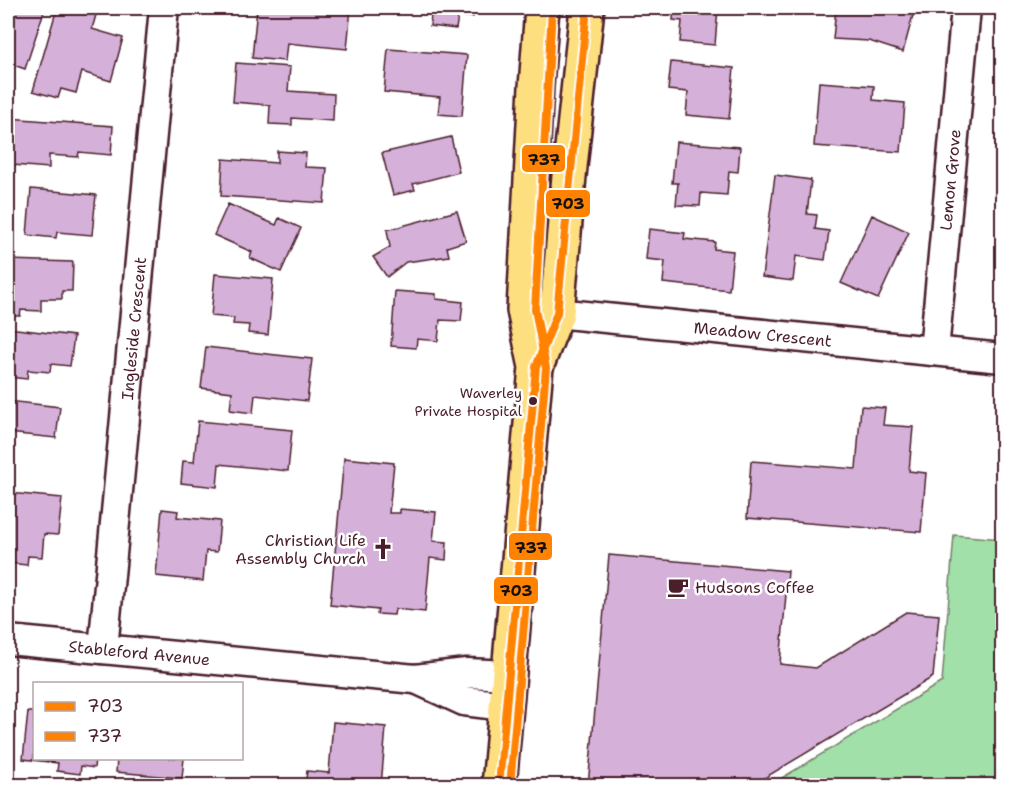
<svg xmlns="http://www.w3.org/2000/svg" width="1010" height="793" viewBox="0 0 1010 793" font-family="'Shantell Sans',sans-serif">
<rect width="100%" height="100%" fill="#fff"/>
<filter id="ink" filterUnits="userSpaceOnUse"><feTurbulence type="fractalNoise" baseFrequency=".0167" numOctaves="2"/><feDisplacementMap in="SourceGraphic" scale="12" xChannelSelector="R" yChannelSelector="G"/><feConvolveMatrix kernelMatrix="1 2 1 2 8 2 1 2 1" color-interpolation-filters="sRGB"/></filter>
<g filter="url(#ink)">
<!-- green -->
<path fill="#a1e0a8" stroke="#76806a" stroke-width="1.5" d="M954,535L1002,539V785H770L942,682Z"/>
<!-- building -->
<path fill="#d5b1da" stroke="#4a1f2b" stroke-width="1.5" d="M18,8H45L25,69L8,63V9L16,12Z
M57,8H98L92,29L123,38L111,81L82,72L76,93L61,89L58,98L33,91Z
M257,8H351L347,49L287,43L285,61L252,58Z
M401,8H474L473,17L458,16L456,29L430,26L431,14L401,10Z
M674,8H718L715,45L680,42L682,21L673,20Z
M836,8H915L903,52L869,41L833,39Z
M388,49L467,55L462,116L438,114L440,97L384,92Z
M671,62L734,68L729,119L686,115L688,92L668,90Z
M236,63L290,67L288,91L334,94L333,121L292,118V125L269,124L270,105L233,102Z
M819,82L874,86L873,100L905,103L901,152L814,146Z
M8,118L113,126L111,155L79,152L78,157L49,155V168L13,165L14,152L8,151Z
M451,137L459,172L413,184L415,190L393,195L382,153Z
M676,142L740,147L738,172L729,171L727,195L701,193L700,206L676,205L678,183H672Z
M277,151L306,153L305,167L327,168L324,203L221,196L223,159L277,163Z
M775,175L811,180L807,214L817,215L815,229L829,231L825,260L796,256L793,281L762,277Z
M31,189L96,195L92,235L57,232L56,238L27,235Z
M228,204L276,225L279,218L301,228L281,272L250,258L252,252L214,235Z
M457,211L466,241L447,247L449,256L406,262L387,277L373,257L390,247L387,230Z
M872,215L909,232L878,299L841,283Z
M649,229L685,233L684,239L715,242L714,249L733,251L729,290L663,283L665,261L646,259Z
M8,260L73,262L72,291H62V299H41V311L21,310L20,316H8Z
M215,274L273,279L268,335L248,333L249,325L233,324L234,318L211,316Z
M395,291L436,294V299L463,302L461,321L440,320L438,341L417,339L416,348L391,346Z
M8,328L74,336L70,366L51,364L50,372L28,370L27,379L8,377Z
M206,347L312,359L307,401L255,395L253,413L230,410L232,392L201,388Z
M8,401L60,407L56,438L8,433Z
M861,406L885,408L883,425L913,427L909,471L926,473L921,532L747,518L751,461L856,469Z
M198,421L292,430L288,471L219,464L217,487L181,483L183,461L194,462Z
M344,458L394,463L389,513H400V509L436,512L433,541L447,542L446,560L430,558L425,612L395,609L394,615L377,614L378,610L330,605Z
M9,493L62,498L58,535L44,534L42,557L28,556L27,565L8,563Z
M162,509L178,511L177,517L220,521L217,552L206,551L203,581L156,576Z
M609,555L788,571L780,664L816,668L906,612L939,615L933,677L751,786H588Z
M28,712H34V758H95L94,768L81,766L80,774L57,771L58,763L23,759Z
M333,722L386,727L381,786H305L307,771L329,773Z
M117,758H184L182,778L116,772Z"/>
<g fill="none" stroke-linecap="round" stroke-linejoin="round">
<defs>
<g id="minor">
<path id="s1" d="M536,311L1002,358"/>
<path id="s2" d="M934,351L966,8"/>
<path id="s3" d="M8,640L415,679L467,673L508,675"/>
<path id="s4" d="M103,649L164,8"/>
<path d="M416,679L464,701L505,706"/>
</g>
<path id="primary" d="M536,367L557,313L569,176L587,8
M499,786L536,367L524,310L536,87L542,8"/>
</defs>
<!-- minor casing -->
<use href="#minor" stroke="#4a1f2b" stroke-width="33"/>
<!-- primary casing -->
<use href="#primary" stroke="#4a1f2b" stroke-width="38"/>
<!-- minor -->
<use href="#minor" stroke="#fff" stroke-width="28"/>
<!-- primary -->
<use href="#primary" stroke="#fedf80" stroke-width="33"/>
<defs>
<path id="bus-1" d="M499,786L536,367L557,313L587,8"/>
<path id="bus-2" d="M510,786L546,368L535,309L552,9"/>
</defs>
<!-- bus-1 casing -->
<use href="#bus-1" stroke="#fff" stroke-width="12"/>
<!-- bus-2 casing -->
<use href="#bus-2" stroke="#fff" stroke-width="12"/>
<!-- bus-1 -->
<use href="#bus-1" stroke="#ff8200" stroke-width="8"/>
<!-- bus-2 -->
<use href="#bus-2" stroke="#ff8200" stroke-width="8"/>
</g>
</g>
<!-- icons -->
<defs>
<symbol id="church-bare" viewBox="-9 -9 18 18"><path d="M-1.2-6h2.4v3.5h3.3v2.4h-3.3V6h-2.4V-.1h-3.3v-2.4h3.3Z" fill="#4a1f2b" stroke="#fff" stroke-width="2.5" paint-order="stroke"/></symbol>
<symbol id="cafe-bare" viewBox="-9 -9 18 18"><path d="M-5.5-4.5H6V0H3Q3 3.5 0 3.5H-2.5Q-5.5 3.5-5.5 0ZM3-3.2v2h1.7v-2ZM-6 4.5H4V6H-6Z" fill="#4a1f2b" stroke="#fff" stroke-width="2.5" paint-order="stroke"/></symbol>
</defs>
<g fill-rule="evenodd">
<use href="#church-bare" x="368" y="534" width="30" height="30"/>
<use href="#cafe-bare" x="663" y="572" width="30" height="30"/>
</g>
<!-- markers -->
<circle fill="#4a1f2b" stroke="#fff" stroke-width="2" cx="533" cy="401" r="5"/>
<g text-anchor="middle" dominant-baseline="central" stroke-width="5" stroke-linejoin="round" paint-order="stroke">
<!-- bus labels -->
<g font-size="14" fill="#4a1f2b" stroke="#fff" text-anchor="end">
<text x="522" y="393">Waverley<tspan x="522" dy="18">Private Hospital</tspan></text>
</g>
<!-- street labels -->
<g font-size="16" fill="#4a1f2b" stroke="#fff">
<text stroke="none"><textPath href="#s2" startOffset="172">Lemon Grove</textPath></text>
<text stroke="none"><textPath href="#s4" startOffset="322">Ingleside Crescent</textPath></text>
<text stroke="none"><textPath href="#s1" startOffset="228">Meadow Crescent</textPath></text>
<text stroke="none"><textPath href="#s3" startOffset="132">Stableford Avenue</textPath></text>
</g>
<!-- poi labels -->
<g font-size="16" fill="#4a1f2b" stroke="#fff" text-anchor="end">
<text x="366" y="540">Christian Life<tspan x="366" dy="18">Assembly Church</tspan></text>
<text x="695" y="587" text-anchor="start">Hudsons Coffee</text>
</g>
</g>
<g stroke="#fff" stroke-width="2">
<rect x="521" y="144" width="45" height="29" rx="6" fill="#ff8200"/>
<rect x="545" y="189" width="46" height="29" rx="6" fill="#ff8200"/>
<rect x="508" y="532" width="45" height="29" rx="6" fill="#ff8200"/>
<rect x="493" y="576" width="46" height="29" rx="6" fill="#ff8200"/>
</g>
<g font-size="16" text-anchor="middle" font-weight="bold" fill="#111">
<text x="544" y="165">737</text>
<text x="568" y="209">703</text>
<text x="531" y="553">737</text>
<text x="516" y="596">703</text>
</g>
<!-- margin -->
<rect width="1010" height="793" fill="none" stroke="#fff" stroke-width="30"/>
<rect x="15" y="15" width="980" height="763" fill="none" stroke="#4a1f2b" stroke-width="2" filter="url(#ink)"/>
<!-- legend -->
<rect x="33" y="682" width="210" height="78" fill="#ffffff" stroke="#b7a5aa" stroke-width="1.5"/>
<rect x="45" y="702" width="30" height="9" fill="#ff8200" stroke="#b7a5aa" stroke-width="1.5"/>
<text x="87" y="712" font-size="18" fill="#4a1f2b">703</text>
<rect x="45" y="732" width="30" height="9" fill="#ff8200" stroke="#b7a5aa" stroke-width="1.5"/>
<text x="87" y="742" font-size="18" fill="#4a1f2b">737</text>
</svg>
